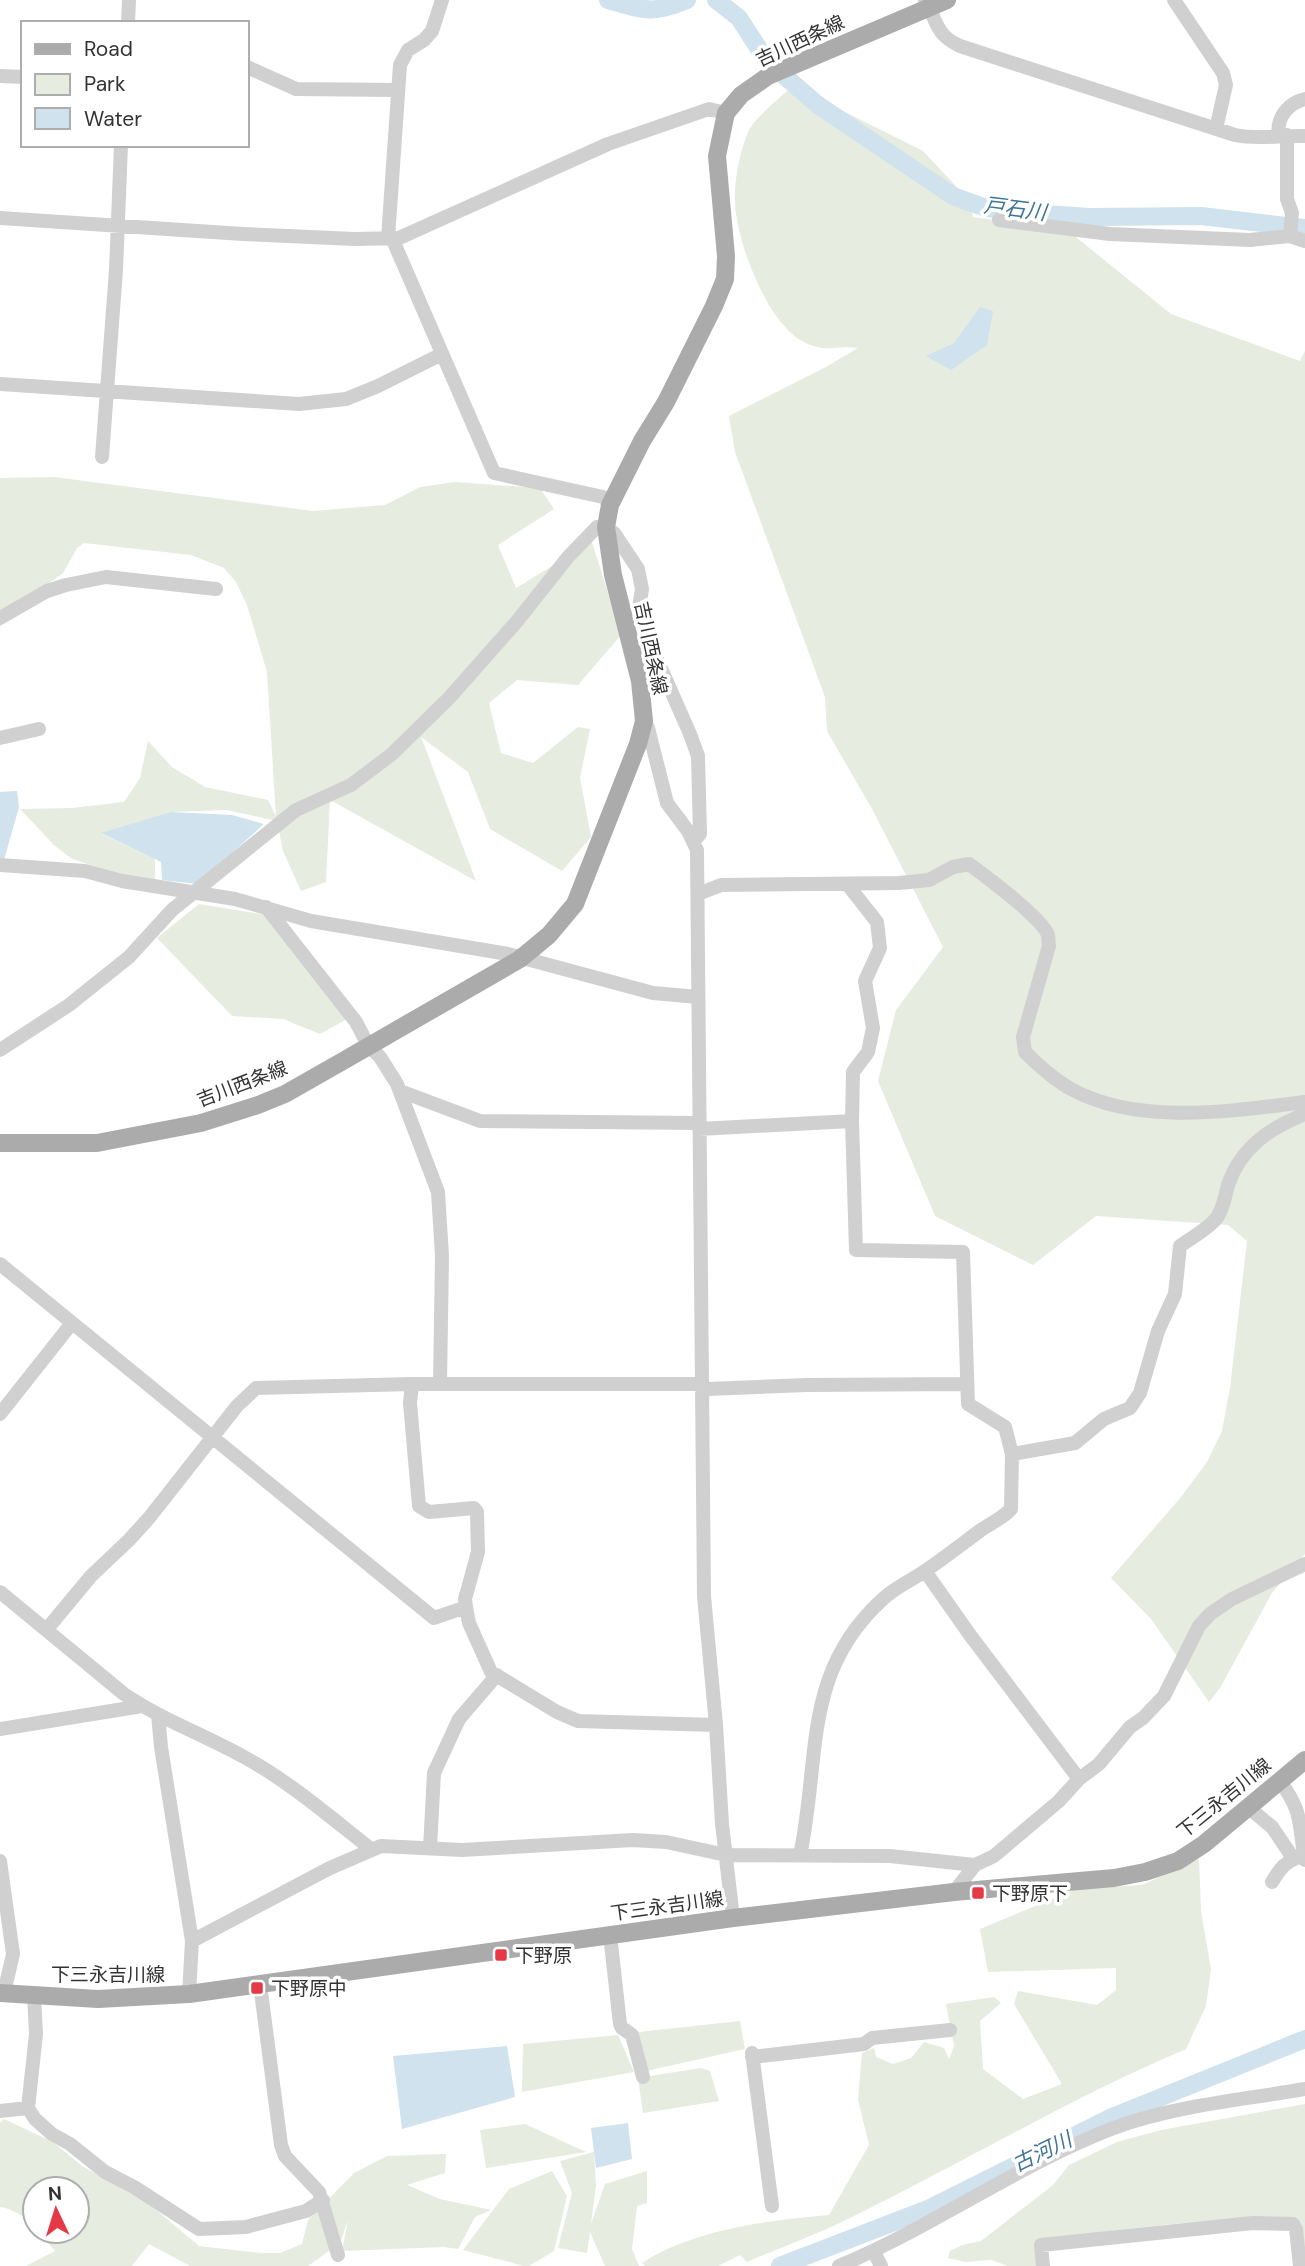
<svg xmlns="http://www.w3.org/2000/svg" width="1305" height="2266" viewBox="0 0 1305 2266" font-family="'DM Sans','Noto Sans JP',sans-serif">
<rect width="100%" height="100%" fill="#fff"/>
<!-- green -->
<path fill="#e6ecdf" d="M793,86L923,151L970,201L973,217L1066,229L1171,314L1300,361L1305,351V1554L1272,1593L1220,1688L1209,1702L1151,1619L1111,1578L1181,1497L1207,1462L1222,1431L1230,1388L1247,1241L1228,1225L1096,1216L1033,1265L935,1216L878,1081L896,1010L943,947L872,809L827,731L825,697L735,452L729,416L824,368L858,348C837,345 828,353 806,343C768,326 738,245 735,205C734,180 739,155 748,132C754,118 781,97 793,86Z
M54,477L313,511L385,505L420,487L455,482L540,488L554,509L498,545L516,588L592,542L621,635L578,685L517,680L489,703L501,753L533,763L578,727L590,729L580,778L591,837L562,871L490,829L468,772L421,737L476,881L330,800L326,882L301,891L283,851L277,821L227,810L171,812L102,834L155,859V886L72,859L54,845L20,809L72,808L124,802L140,778L148,741L172,767L205,787L268,800L276,816L267,672L247,605L236,582L224,568L191,555L84,543L77,548L63,573L43,587L0,627V478Z
M199,904L273,916L347,1019L320,1034L283,1019L232,1016L157,938Z
M1199,1859L1201,1911L1211,1969L1206,2006L1186,2049C1068,2099 959,2165 844,2221C813,2236 779,2248 747,2262L740,2255L718,2266H645L642,2263C692,2230 770,2220 829,2215L869,2145L858,2100L862,2053L874,2048L876,2057L893,2064L911,2058L924,2042L944,2048L949,2059L954,2046L946,2004L994,1997L1001,2003L980,2021L983,2069L1023,2099L1062,2084L1014,2004L1018,1991L1097,2005L1116,1990V1968L988,1972L980,1929L1076,1889L1142,1885Z
M740,2021L745,2049L646,2071L638,2032Z
M618,2035L634,2072L522,2092L523,2044Z
M701,2068L710,2071L719,2101L643,2113L638,2078Z
M1305,2104V2248L1302,2225L1296,2218C1210,2217 1125,2229 1040,2240L1038,2266H1008L991,2260L965,2262L948,2258L950,2251L962,2245L981,2241L1053,2185L1069,2165L1117,2142L1161,2130Z
M4,2119L53,2142L82,2166L147,2202L199,2246L261,2253H280L302,2244L308,2220L354,2173L387,2156L446,2154L445,2173L407,2185L440,2199L491,2210L475,2217L458,2249L444,2247L342,2251L348,2220L340,2243L308,2266H190L149,2244L132,2266H26L55,2251L38,2231H77V2189H35V2227C27,2218 12,2208 0,2207V2123Z
M525,2124L586,2152L486,2168L480,2130Z
M594,2152L596,2186L591,2224L605,2184L647,2171V2203L637,2206L632,2249L639,2266H605L590,2232L587,2253L558,2248L572,2193L560,2161Z
M552,2171L567,2196L554,2251L529,2266H524L463,2250L509,2189Z"/>
<!-- water -->
<path fill="#cfe2ee" d="M980,307L993,311L987,345L951,370L926,356L954,343Z
M17,791L19,807L4,860L0,858V792Z
M171,812L232,815L264,824L197,884L162,880L161,862L101,833Z
M507,2046L515,2097L402,2129L393,2056Z
M628,2123L632,2159L596,2168L591,2128Z"/>
<g fill="none" stroke-linecap="round" stroke-linejoin="round">
<!-- river -->
<path stroke="#cfe2ee" stroke-width="18" d="M608,0C644,10 652,15 687,0
M716,0L739,18L766,60L818,105L953,196L986,208L1028,213L1091,217L1201,216L1305,228
M780,2266L928,2209L1112,2117L1305,2039"/>
<!-- minor -->
<path stroke="#d0d0d0" stroke-width="14" d="M925,0C937,20 935,35 960,46L1235,135C1258,140 1281,135 1305,136
M1174,0L1223,73L1226,85L1216,129
M128,23L129,0
M247,67L296,89L397,90
M0,76L23,77
M1279,135C1276,118 1288,103 1305,99
M1287,135V199L1292,213L1290,236
M0,218L243,234L355,239L399,238L608,144L709,109L726,113
M999,220L1110,234L1250,240L1290,236L1305,241
M388,238L400,65L408,50L424,40L432,31L442,0
M392,238L494,473L603,497L610,505
M0,384L299,404L346,399L378,386L442,354
M102,457L116,270L121,145
M0,618L47,591L66,585L106,577L216,589
M644,721L648,728L667,803L688,831L697,850L704,1596L716,1725L722,1824L733,1918
M0,738L39,729
M0,865L85,871L122,881L235,899L311,921L508,954L653,993L698,997
M698,894L721,885L899,883L929,880L953,867L969,864C984,875 1043,919 1048,935C1049,939 1048,943 1049,946L1023,1037L1025,1052C1038,1065 1055,1080 1071,1089C1138,1126 1232,1111 1305,1102
M266,907L356,1022L368,1045L380,1057L397,1084L438,1192L442,1256L440,1384
M0,1050L69,1005L129,957L172,910L296,810L351,785L392,754L450,697L518,620L568,557L597,527H606L614,533L638,569L642,589L639,607L649,641L690,734L698,756L700,834L694,841
M400,1091L480,1121L699,1123
M699,1129L852,1121
M0,1264L434,1618L466,1607
M412,1384L410,1403L419,1506L429,1512L474,1508L477,1512L478,1552L465,1599L466,1607L469,1623L491,1672L557,1712L578,1721L716,1725
M0,1414L72,1323
M1012,1454L1075,1443L1104,1419L1130,1408L1140,1393L1158,1331L1175,1294L1180,1246C1191,1238 1206,1230 1215,1220C1223,1211 1225,1196 1228,1185C1241,1147 1270,1128 1305,1114
M925,1571L970,1635L1079,1779
M0,1592L124,1694C162,1720 205,1735 244,1757C290,1782 330,1817 371,1849
M47,1629L91,1576L129,1540L149,1518L237,1406L256,1388L412,1384H696L708,1389L807,1385L967,1384
M158,1714L161,1747L192,1941L189,1994
M0,1729L142,1706
M1279,1780C1304,1813 1298,1823 1305,1860
M1248,1807L1272,1827L1293,1858
M430,1848L434,1773L459,1719L497,1675
M800,1855C821,1758 801,1672 884,1598C896,1587 912,1580 925,1571C944,1558 962,1544 981,1530C991,1523 1003,1518 1011,1509L1012,1454L1005,1427L968,1404L963,1252L856,1250L852,1121L853,1072L868,1052L873,1028L865,981L880,948L877,922L847,884
M0,1861L13,1954L4,1993
M1272,1882C1279,1870 1286,1860 1301,1857
M954,1892L975,1865L994,1856L1059,1801L1079,1779L1099,1764L1130,1727L1143,1718L1164,1696L1199,1626L1210,1614L1232,1599L1305,1564
M610,1935L620,2024L622,2028L632,2035L643,2077
M192,1941L330,1868L381,1846L462,1850L633,1840L666,1842L726,1855L890,1856L975,1865
M260,1984L281,2145L285,2156L319,2192L338,2255
M34,1994L36,2034L28,2108L35,2119L52,2134L70,2144L105,2172L134,2187L199,2229L246,2227L306,2211L323,2200
M752,2053L772,2206
M752,2057L864,2044L872,2038L950,2030
M0,2111L28,2108
M874,2252L881,2266
M839,2266C933,2227 1016,2166 1111,2129C1171,2106 1242,2100 1305,2089
M1043,2266L1041,2245L1253,2223L1293,2224L1296,2229L1300,2266"/>
<!-- major -->
<path stroke="#ababab" stroke-width="18" d="M0,1143H97L201,1123L258,1105L285,1094L343,1061L520,959L549,935L575,904L638,744L644,721L640,681L613,575L606,527L610,505L642,441L666,402L714,306L725,279L726,256L717,156L726,113L741,95L768,76L947,0
M0,1993L98,1999L189,1994L733,1918L954,1892L1114,1878L1145,1872L1178,1861L1204,1844L1305,1760"/>
</g>
<!-- markers -->
<g fill="#e63946" stroke="#fff" stroke-width="2.5">
<rect x="971" y="1886" width="14" height="14" rx="3.5"/>
<rect x="494" y="1948" width="14" height="14" rx="3.5"/>
<rect x="250" y="1981" width="14" height="14" rx="3.5"/>
</g>
<g text-anchor="middle" dominant-baseline="central" stroke-width="7" stroke-linejoin="round" paint-order="stroke">
<!-- street labels -->
<g font-size="19" fill="#333" stroke="#fff">
<text transform="translate(800 41) rotate(-25)">吉川西条線</text>
<text transform="translate(651 648) rotate(78)">吉川西条線</text>
<text transform="translate(242 1084) rotate(-21)">吉川西条線</text>
<text transform="translate(1224 1798) rotate(-39)">下三永吉川線</text>
<text transform="translate(667 1906) rotate(-8)">下三永吉川線</text>
<text x="108" y="1974">下三永吉川線</text>
</g>
<!-- poi labels -->
<g font-size="19" fill="#333" stroke="#fff" text-anchor="start">
<text x="992" y="1893">下野原下</text>
<text x="515" y="1955">下野原</text>
<text x="271" y="1988">下野原中</text>
</g>
<!-- water labels -->
<g font-size="21" font-style="italic" fill="#3f7597" stroke="#fff">
<text transform="translate(1015 209) rotate(7)">戸石川</text>
<text transform="translate(1042 2152) rotate(-26)">古河川</text>
</g>
</g>
<!-- legend -->
<rect x="21" y="21" width="228" height="126" fill="#ffffff" stroke="#adadad" stroke-width="2"/>
<rect x="35" y="44" width="35" height="10" fill="#ababab" stroke="#adadad" stroke-width="2"/>
<text x="84" y="56" font-size="21" fill="#333333">Road</text>
<rect x="35" y="74" width="35" height="21" fill="#e6ecdf" stroke="#adadad" stroke-width="2"/>
<text x="84" y="91" font-size="21" fill="#333333">Park</text>
<rect x="35" y="108" width="35" height="21" fill="#cfe2ee" stroke="#adadad" stroke-width="2"/>
<text x="84" y="126" font-size="21" fill="#333333">Water</text>
<!-- north arrow -->
<g transform="translate(56 2210) rotate(356)"><circle r="33" fill="#ffffff" stroke="#adadad" stroke-width="2"/>
<path d="M0-5L12 26L0 18L-12 26Z" fill="#e63946"/>
<text y="-10" font-size="19" font-weight="bold" text-anchor="middle" fill="#333333">N</text>
</g>
</svg>
